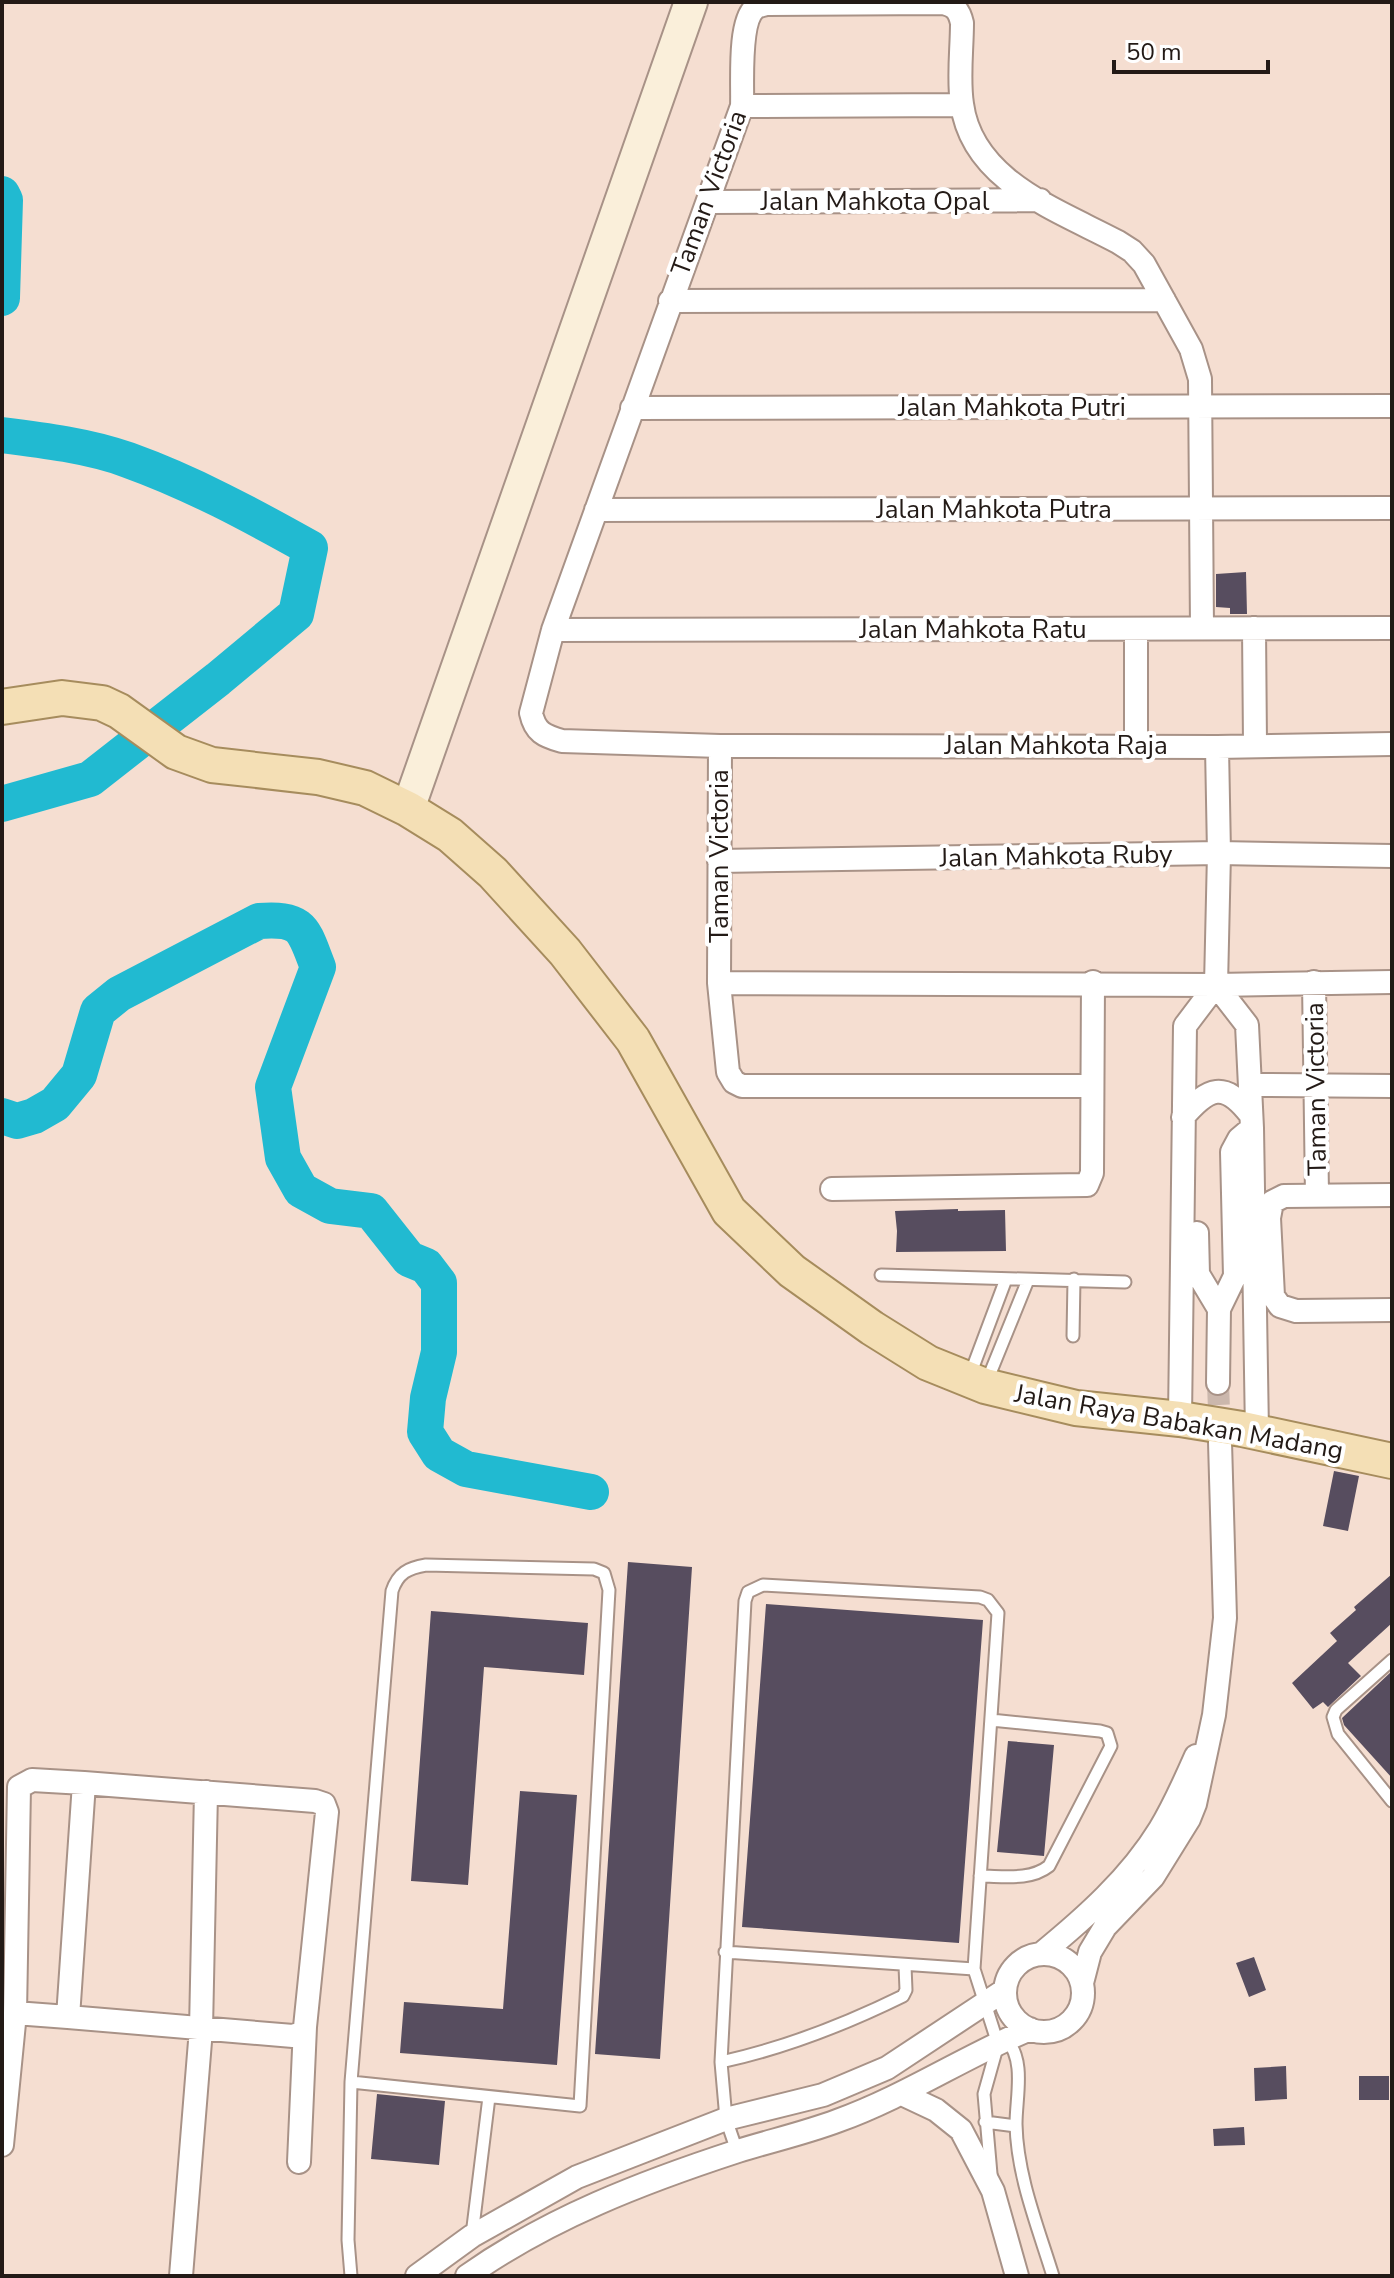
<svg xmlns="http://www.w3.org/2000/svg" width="1394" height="2278" viewBox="0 0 1394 2278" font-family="'Nunito Sans',sans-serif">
<rect width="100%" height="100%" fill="#f5ded1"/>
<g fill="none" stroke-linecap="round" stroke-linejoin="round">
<!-- river -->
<path stroke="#21bad1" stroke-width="36" d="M2,194L5,200L2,298
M2,435C42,440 90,446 128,460C192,483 251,515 310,548L296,614L218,679L90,779L2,804
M2,1116L17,1121L34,1116L55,1104L79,1075L98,1011L119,994L259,921C304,918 303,929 318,967L273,1087L283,1158L301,1190L330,1206L371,1211L409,1259L426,1266L439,1283V1352L428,1398L425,1432L439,1454L466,1469L591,1492"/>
</g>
<!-- building -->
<path fill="#574d5f" d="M1246,572L1247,614H1230V608L1216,607V574Z
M958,1209V1211L1005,1210L1006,1251L896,1252L897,1231L895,1211Z
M1334,1471L1359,1476L1348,1531L1323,1526Z
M628,1562L692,1567L660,2059L595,2054Z
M1392,1574V1623L1348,1663L1361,1676L1328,1707L1323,1702L1313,1709L1292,1683L1337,1641L1330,1633L1356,1610L1354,1607Z
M766,1604L983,1620L959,1943L742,1927Z
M431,1611L588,1623L584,1675L484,1667L468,1885L411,1881Z
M1392,1671V1778L1344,1725L1342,1718Z
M1008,1741L1054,1745L1044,1856L997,1852Z
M520,1791L577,1795L557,2065L400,2053L404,2002L503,2009Z
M1254,1957L1266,1990L1249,1997L1236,1963Z
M1286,2066L1287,2099L1255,2101L1254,2068Z
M1359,2076H1389V2100H1359Z
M377,2094L445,2101L439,2165L371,2159Z
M1244,2127L1245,2145L1214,2146L1213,2129Z"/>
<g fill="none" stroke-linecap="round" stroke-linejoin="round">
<!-- street-tunnel -->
<path stroke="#cbb7ac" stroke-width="22" stroke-dasharray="22 11" stroke-linecap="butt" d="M1218,1383L1220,1437"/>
<defs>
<path id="lane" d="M881,1275L1125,1282
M1073,1336L1074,1279
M970,1375L1006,1279
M987,1381L1028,1280
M1392,1660L1336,1710L1333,1717L1338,1734L1392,1801
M980,1876C1003,1876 1030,1881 1049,1866L1111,1746L1107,1733L1100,1731L991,1720
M725,1952L974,1969
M1006,2039C1026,2060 1016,2097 1016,2124C1017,2176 1038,2227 1053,2276
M721,2062C785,2048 844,2025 903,1996L906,1990L905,1966
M351,2082L580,2106L609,1590L604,1573L594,1569L426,1565C408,1568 398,1573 392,1591L351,2082L348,2240L351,2276
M985,2122L1016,2126
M737,2151L726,2119L721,2062L745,1601L748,1592L763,1585L980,1597L988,1600L998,1613L974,1969L998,2044L984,2094L991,2174
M472,2235L489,2097"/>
<path id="street" d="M742,106L962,105
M709,202L1040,200
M670,301L1164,300
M632,408L1392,406
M596,510L1392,508
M1254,628L1255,744
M1136,629V745
M553,630L1392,628
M720,746L1217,747L1392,744
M719,861L1219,853L1392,856
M1314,982L1317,1195
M719,983L1216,985L1392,982
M1216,985L1247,1025L1252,1128L1257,1432
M1216,985L1219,853L1217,747
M1260,1085L1392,1086
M1092,1086H742L734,1082L728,1072L719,983L720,746L562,741C544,736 535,732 531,713L553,630L742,106C743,85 738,22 755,8C758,6 763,5 767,4L943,3C955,6 959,10 962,23C962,49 958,78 962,104C972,181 1058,210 1118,242L1132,251L1144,264L1191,349L1200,379L1202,628
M1183,1117C1209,1087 1224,1081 1250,1114
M832,1189L1087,1185L1092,1173L1093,982
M1392,1195L1284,1196L1272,1202L1269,1218L1273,1296L1280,1306L1296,1311L1392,1310
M1197,1233L1198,1274L1219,1309
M1218,1383L1219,1309L1235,1276L1232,1152L1239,1139L1252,1128
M1180,1419L1185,1026L1216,985
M84,1783L315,1801L324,1804L327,1812L305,2027L301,2033L293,2036L68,2017Z
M1005 1993a39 39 0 1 1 78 0a39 39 0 1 1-78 0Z
M1041,1954C1085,1918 1130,1878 1160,1829C1174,1806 1185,1781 1196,1756
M1082,1983L1090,1952L1105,1927L1153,1877L1189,1819L1195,1804L1214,1715L1225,1618L1220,1442
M15,2013L68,2017
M902,2094L936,2110L961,2130L993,2191L1017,2276
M2,2145L15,2013L19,1787L32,1780L84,1783
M299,2162L305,2027
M181,2276L201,2029L206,1792
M417,2276L472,2236L577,2177L726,2119L823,2095L887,2068L1005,1990
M467,2276C549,2218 643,2182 738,2151C770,2141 805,2133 837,2121C904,2097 964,2057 1030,2029"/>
<path id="secondary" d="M408,809L691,2"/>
<path id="primary" d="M2,707L62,698L102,703L119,711L176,752L212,765L318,777L365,788L408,809L450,835L493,873L565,952L633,1040L729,1211L792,1271L872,1328L928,1363L985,1386L1076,1408L1180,1419L1242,1429L1392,1461"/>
</defs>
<!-- lane casing -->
<use href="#lane" stroke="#a89287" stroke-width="15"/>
<!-- street casing -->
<use href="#street" stroke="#a89287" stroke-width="26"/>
<!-- secondary casing -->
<use href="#secondary" stroke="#a89287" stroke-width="36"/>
<!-- primary casing -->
<use href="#primary" stroke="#a68c5d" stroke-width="38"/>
<!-- lane -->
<use href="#lane" stroke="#fff" stroke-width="11"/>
<!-- street -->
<use href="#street" stroke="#fff" stroke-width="22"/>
<!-- secondary -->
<use href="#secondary" stroke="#faefda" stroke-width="32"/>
<!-- primary -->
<use href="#primary" stroke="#f4dfb5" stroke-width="34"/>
</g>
<g text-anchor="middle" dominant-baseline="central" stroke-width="8" stroke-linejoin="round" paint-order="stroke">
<!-- street labels -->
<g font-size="26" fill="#231a16" stroke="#fff">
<text transform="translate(709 193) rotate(-70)">Taman Victoria</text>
<text x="875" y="201">Jalan Mahkota Opal</text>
<text x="1012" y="407">Jalan Mahkota Putri</text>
<text x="994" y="509">Jalan Mahkota Putra</text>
<text x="973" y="629">Jalan Mahkota Ratu</text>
<text x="1056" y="745">Jalan Mahkota Raja</text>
<text transform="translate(719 856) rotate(-90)">Taman Victoria</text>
<text transform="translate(1056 856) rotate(-1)">Jalan Mahkota Ruby</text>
<text transform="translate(1316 1089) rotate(-91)">Taman Victoria</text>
<text transform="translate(1179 1422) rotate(10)">Jalan Raya Babakan Madang</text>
</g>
</g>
<!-- border -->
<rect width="1394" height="2278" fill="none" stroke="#231a16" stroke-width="8"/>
<!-- scale -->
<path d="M1114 60v12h154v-12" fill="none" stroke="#231a16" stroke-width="4"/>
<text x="1126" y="60" font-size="24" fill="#231a16" stroke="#ffffff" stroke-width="6" paint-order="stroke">50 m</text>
</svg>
